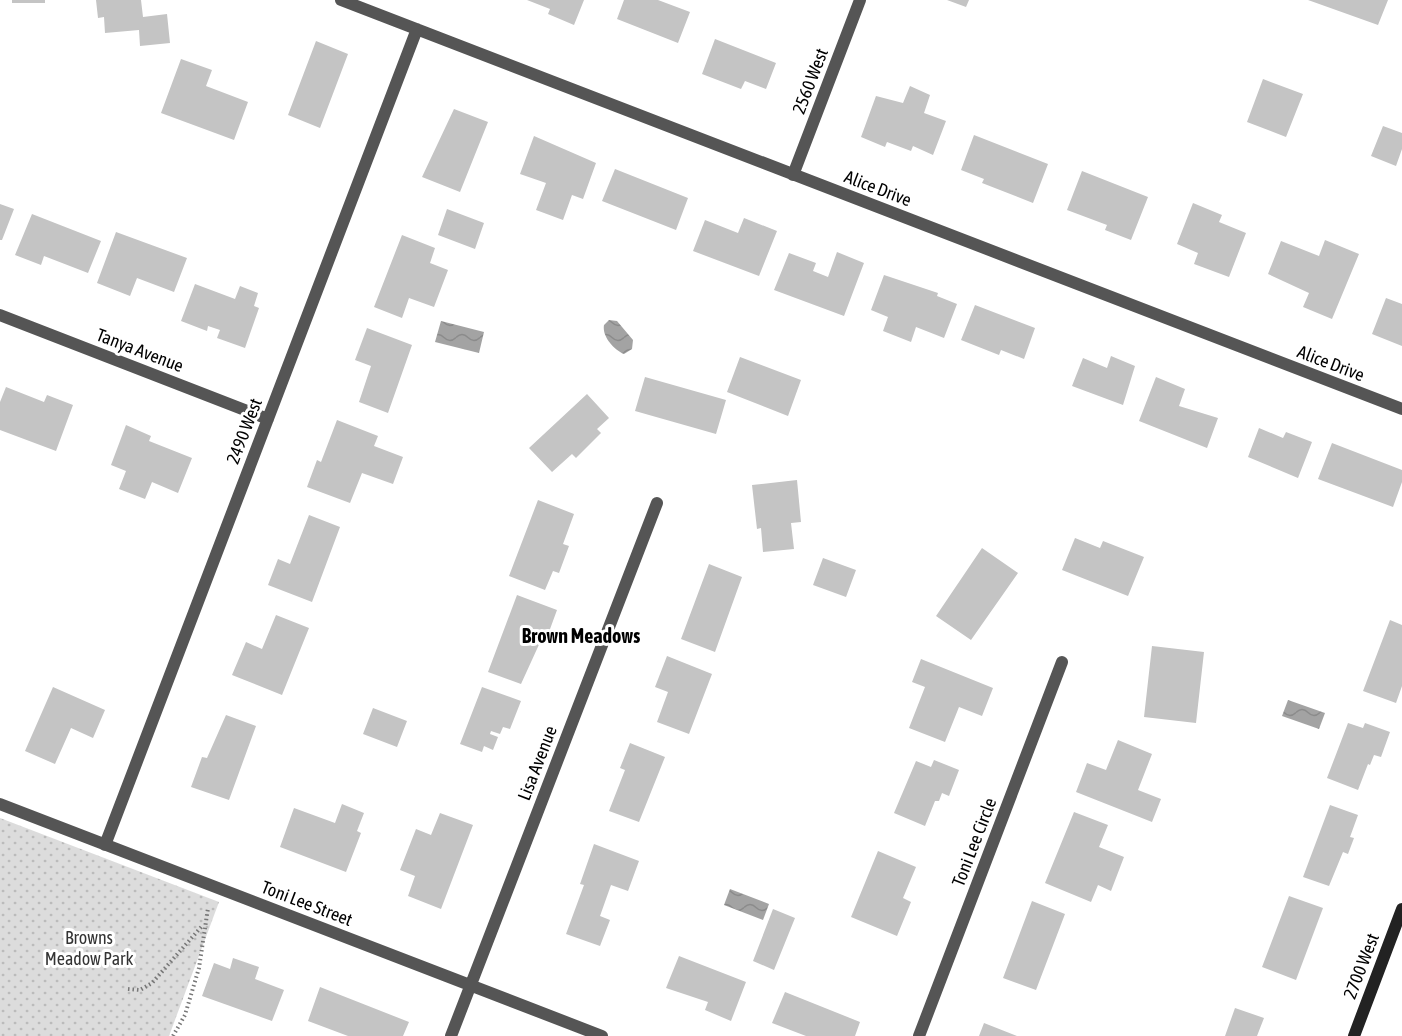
<svg xmlns="http://www.w3.org/2000/svg" width="1402" height="1036" viewBox="0 0 1402 1036" font-family="'Asap Condensed',sans-serif">
<defs>
<pattern id="park-dots" width="8" height="8" patternUnits="userSpaceOnUse" patternTransform="scale(1.5)"><rect width="8" height="8" fill="#dcdcdc"/><path d="M2 2h.1M6 6h.1" fill="none" stroke="#bbb" stroke-width="1.8" stroke-linecap="round"/></pattern>
<pattern id="water-waves" width="16" height="10" patternUnits="userSpaceOnUse" patternTransform="scale(1.5)"><rect width="16" height="10" fill="#a3a3a3"/><path d="M0 5q4-4 8 0t8 0" fill="none" stroke="#8b8b8b"/></pattern>
</defs>
<rect width="100%" height="100%" fill="#fff"/>
<!-- park -->
<path fill="url(#park-dots)" d="M0,818L219,902L169,1036H0Z"/>
<!-- water -->
<path fill="url(#water-waves)" d="M609,320L617,321L633,340L632,349L624,354C613,349 602,336 604,325Z
M441,321L484,332L479,353L435,342Z
M1288,700L1325,713L1319,729L1282,716Z
M730,889L769,904L763,920L724,905Z"/>
<!-- building -->
<path fill="#c4c4c4" d="M12,0H45V3H12Z
M96,0H141L143,17L167,14L170,43L140,46L139,30L105,33L104,17L98,18Z
M527,0H584L574,25L548,14L550,9Z
M624,0H658L690,12L678,43L617,19Z
M947,0H969L966,7Z
M1308,0H1388L1378,25Z
M715,39L776,63L766,89L745,81L741,89L702,74Z
M316,41L348,54L320,128L288,115Z
M181,59L212,70L206,86L248,102L234,140L161,113Z
M1263,79L1303,94L1286,137L1247,122Z
M910,86L930,95L924,113L946,121L933,155L913,146L911,151L887,142L885,147L861,137L876,96L903,103Z
M454,109L488,122L460,192L422,177Z
M1383,126L1402,133V149L1396,166L1371,156Z
M974,135L1048,164L1033,203L982,183L984,179L961,170Z
M534,136L596,163L583,199L572,195L563,220L536,210L546,183L520,174Z
M615,169L688,198L676,230L602,201Z
M1082,171L1148,197L1131,240L1105,230L1107,225L1067,210Z
M1193,203L1222,215L1219,222L1246,233L1229,277L1194,264L1198,253L1177,244Z
M0,204L14,209L2,240H0Z
M447,209L484,223L475,249L438,235Z
M32,214L101,241L88,273L44,256L41,265L15,255Z
M744,218L777,231L759,276L693,251L705,220L738,233Z
M116,232L187,258L174,292L137,278L130,296L97,283Z
M402,235L435,248L430,263L448,270L434,307L409,298L402,318L374,307Z
M1325,240L1359,254L1332,319L1303,307L1309,293L1268,274L1281,241L1319,256Z
M837,252L864,263L844,316L774,290L789,253L816,263L813,271L828,277Z
M884,275L938,293L937,296L957,304L944,338L916,327L911,342L883,331L888,317L871,310Z
M195,284L235,299L240,286L258,293L254,306L259,308L245,348L217,338L220,330L208,326L207,331L181,321Z
M1386,298L1402,304V346L1372,334Z
M975,305L1035,328L1024,359L1001,350L999,355L961,340Z
M367,328L412,345L388,413L359,402L371,366L355,360Z
M1111,356L1135,366L1123,405L1072,386L1083,358L1107,368Z
M740,357L801,380L788,416L727,392Z
M645,377L726,400L716,434L635,411Z
M1156,377L1185,389L1179,406L1218,418L1207,448L1139,421Z
M6,387L44,402L47,395L73,405L56,451L0,430V402Z
M587,394L609,418L597,429L601,433L576,458L572,454L552,472L529,448Z
M337,420L378,436L374,446L403,457L393,484L362,473L350,503L307,487L317,460L321,462Z
M126,425L151,436L149,441L192,458L178,493L152,482L145,499L119,489L126,471L111,465Z
M1259,428L1283,438L1286,432L1312,442L1298,478L1248,457Z
M1332,443L1402,470V482L1393,507L1318,479Z
M797,480L801,522L791,523L794,549L763,552L761,528L757,529L752,485Z
M538,500L574,514L563,544L569,546L559,573L553,571L545,590L509,576Z
M309,515L340,527L312,602L268,585L278,559L290,564Z
M1075,538L1100,548L1103,541L1144,557L1128,596L1062,570Z
M982,548L1018,573L971,640L936,616Z
M823,558L856,570L846,597L813,585Z
M709,564L742,577L715,652L681,639Z
M517,595L557,610L546,640L542,638L521,684L488,672Z
M276,615L309,628L282,695L232,675L246,642L262,649Z
M1390,620L1402,625V686L1396,703L1363,691Z
M1152,646L1204,652L1196,723L1144,717Z
M667,656L712,674L689,734L657,722L668,692L655,687Z
M921,659L993,688L982,716L959,707L945,742L909,728L925,687L912,682Z
M53,687L105,710L93,738L71,728L55,764L25,751Z
M482,687L521,701L510,729L503,727L500,734L491,731L490,734L498,737L493,750L484,746L482,752L460,744Z
M373,708L407,721L397,747L363,734Z
M226,715L256,726L229,800L191,787L202,757L207,758Z
M1348,723L1363,728L1365,723L1390,732L1381,757L1374,755L1370,765L1368,764L1358,790L1327,778Z
M1118,740L1152,754L1138,790L1161,799L1152,822L1076,792L1087,763L1106,770Z
M630,743L665,757L639,822L609,811L625,770L620,768Z
M934,760L959,770L949,796L942,793L939,801H935L925,826L894,813L916,761L931,767Z
M342,804L364,813L357,831L361,833L346,872L280,847L294,808L335,823Z
M1330,805L1358,815L1350,837L1354,838L1348,854L1343,852L1329,886L1303,877Z
M1074,812L1108,825L1099,847L1124,857L1111,891L1098,885L1091,902L1045,883Z
M440,813L473,825L441,909L408,896L415,876L400,870L416,829L431,835Z
M594,844L639,861L628,891L611,885L600,916L610,920L600,946L566,934L584,885L580,884Z
M878,851L916,867L903,898L911,902L897,936L851,917Z
M1289,896L1323,908L1296,980L1262,967Z
M1032,901L1065,914L1036,990L1003,978Z
M773,909L795,918L774,970L753,961Z
M679,956L746,982L731,1021L705,1010L708,1002L666,988Z
M233,958L259,967L255,979L284,990L272,1021L202,996L214,963L230,969Z
M320,987L409,1022L403,1036H348L308,1021Z
M785,992L860,1022L855,1036H806L772,1023Z
M1235,1008L1264,1018L1257,1036H1225Z
M984,1023L1017,1036H979Z"/>
<g fill="none" stroke-linecap="round" stroke-linejoin="round">
<!-- path -->
<path stroke="#777" stroke-width="4" stroke-dasharray="1.5 3" stroke-linecap="butt" d="M128,989L140,990L152,983L203,925
M173,1036L185,1015L199,968L208,908"/>
<!-- street -->
<path stroke="#555" stroke-width="12" d="M341,0L1402,409
M793,175L860,0
M0,315L268,419
M0,804L602,1036
M105,845L417,29
M451,1036L657,503
M919,1036L1062,662"/>
<!-- secondary -->
<path stroke="#222" stroke-width="12" d="M1354,1036L1402,909"/>
</g>
<g text-anchor="middle" dominant-baseline="central" stroke-width="6" stroke-linejoin="round" paint-order="stroke">
<!-- street labels -->
<g font-size="18" fill="#000" stroke="#fff">
<text transform="translate(810 81) rotate(-69)">2560 West</text>
<text transform="translate(878 188) rotate(21)">Alice Drive</text>
<text transform="translate(140 350) rotate(21)">Tanya Avenue</text>
<text transform="translate(1331 363) rotate(21)">Alice Drive</text>
<text transform="translate(244 431) rotate(-69)">2490 West</text>
<text transform="translate(537 763) rotate(-69)">Lisa Avenue</text>
<text transform="translate(974 842) rotate(-69)">Toni Lee Circle</text>
<text transform="translate(307 903) rotate(21)">Toni Lee Street</text>
<text transform="translate(1361 966) rotate(-69)">2700 West</text>
</g>
<!-- park labels -->
<g font-size="18" fill="#333" stroke="#fff">
<text x="89" y="937">Browns<tspan x="89" dy="21">Meadow Park</tspan></text>
</g>
<!-- neighbourhood labels -->
<g font-size="20" font-weight="bold" fill="#000" stroke="#fff">
<text x="581" y="635">Brown Meadows</text>
</g>
</g>
</svg>
